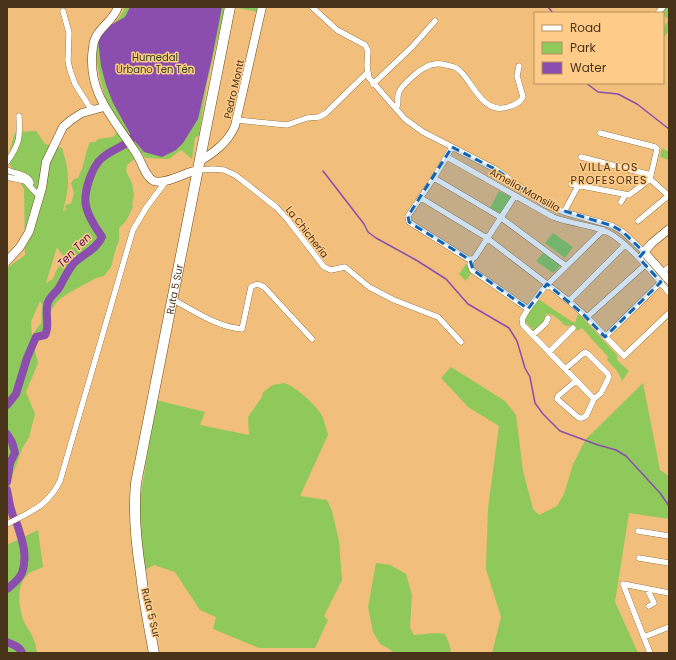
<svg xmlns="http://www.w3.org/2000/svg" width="676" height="660" viewBox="0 0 676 660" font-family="Poppins,sans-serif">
<rect width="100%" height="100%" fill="#f1be7c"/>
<!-- green -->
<path fill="#8fc95c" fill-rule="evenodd" d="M125,7H225L207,83L199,135L195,138L192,159L181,150L169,159L145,158L142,153L127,165L126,171L132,183L134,196L132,204L133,207L126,221L119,228V241L116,248L111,267L104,276L96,278C88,283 61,296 57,302C54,305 51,311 49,315C46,326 51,338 35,337L32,339L38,363L26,392L35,414L29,437L22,449L9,485L7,499V268L25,255L24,189L7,160L15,132L36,131L45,144L62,148C70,174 70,185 63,211L66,210L65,207L67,204H71L74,193L71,183L74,179L78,178C79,175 81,171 82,169C85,160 86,150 90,142H95L98,139L113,137L122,127C118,121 113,115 110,109C103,95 92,53 98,40C99,37 103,35 104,33C112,24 121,19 125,7ZM57,247C59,252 64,254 64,259L56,271L53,279L46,283ZM40,301L42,305L41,323L32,335L31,322Z
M232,7H259L258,12Z
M665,7H669V31L663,38V27L669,20L663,15V13H660Z
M662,148L669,152V160L660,157Z
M499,191L511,197L501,213L490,208Z
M553,233L573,247L565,258L545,243Z
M543,253L561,265L553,273L536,261Z
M466,264L470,267L472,272L466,281L459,274Z
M538,299L568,319L575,323L578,314L582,317L615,353L617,355V360L629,371L622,381L618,372L607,360L608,357L582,328L577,331L575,325L566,326C560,321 554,313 546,314L544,322L537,330H533L525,321L528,314Z
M451,367L505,401L516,415L523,471L533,509L539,515L557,506L564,494L573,464L586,439L643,383L660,470L669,476V519L629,513L615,602L638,653H492L501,617L486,569L488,508L499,426L468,407L441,378Z
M284,383C295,386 315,404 321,414C324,419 326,428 328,435L300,496L327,500L332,511L339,541L342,580L324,616L328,620L315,648H259L213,629L216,617L200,610L175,572L154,565L145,570L140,539L139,515L141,494L156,400L205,412L200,425L249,435L248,417L262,397L263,392L273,385Z
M38,530L43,567C40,569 35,570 31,572C15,581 18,609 25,624C28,629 33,635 34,641C36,644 36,649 37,653H7V545Z
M376,563L390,565L406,574L412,595L410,628L414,635C424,634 435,632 445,634L450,646L451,653H392L391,650L380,644L373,632L368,607Z"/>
<!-- water -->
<path fill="#8b4dae" d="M130,7H222L212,58L198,119L183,143L176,150L162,157L144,152L133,139L113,103L106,85L101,66L98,40L102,30L125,17Z"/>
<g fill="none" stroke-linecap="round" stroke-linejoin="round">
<!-- stream -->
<path stroke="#8b4dae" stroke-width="1.5" d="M548,7L553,13
M586,83L598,92L618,94L637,104L669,129
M323,171L364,224L368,232L376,238L416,260L446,279L468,304L509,328L517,341L525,368L530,377L535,403L543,414L560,431L598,445L616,450L626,456L660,493L669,506"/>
<!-- river -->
<path stroke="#8b4dae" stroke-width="8" d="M7,405L16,394L27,358L36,337L45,335C51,325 43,310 49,300C52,295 56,292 59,288C64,279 67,272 73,264C82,255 97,249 102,237C96,228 88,217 86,206C83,193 92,166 102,158C116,146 127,148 139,130
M7,434L12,442L15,453L10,463L7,482
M7,490L10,506L13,516
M7,589C12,585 19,580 22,573C28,556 22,539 17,524
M7,642C13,645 20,646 22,653"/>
<defs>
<path id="street" d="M312,7L337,30L365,45L368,51L367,66L369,78L405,119L423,132L497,170L545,205L564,212L613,226L623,232L644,252L639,258
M63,11L69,33L68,61L70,70L75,84L89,106L94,109
M658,13L663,7
M373,84L412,47L435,21
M396,109C400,103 396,98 399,92C402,85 419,70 426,67C433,63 439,63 446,65C451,66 457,67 460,71C474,84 483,115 508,107C514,105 520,103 523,97L517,76L519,66
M237,120L287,125L307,118L319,117L326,113L367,73
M452,147L434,178L408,216L409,222L468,259H472
M447,157L553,217C569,223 587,225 603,230C624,238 655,275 669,293
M581,157L651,175
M7,162C20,143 20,138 19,116
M7,170C15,174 29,174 31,183
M198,170L213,169L224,170L235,175L243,181L276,207L288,220L324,267L331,270L345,267L369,287L394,300L438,317L461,342
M7,177L25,181L37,194L40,190
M434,178L500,217L566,266
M650,179L669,196
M571,184L629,195L650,179L657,149L655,147L600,133
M421,198L487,238L569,301L587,317L624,356L669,313
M621,202L625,195
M564,212L578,186
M638,221L668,196
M472,259L470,264L472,270L528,309
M472,259L475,257L515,196
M663,272L669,267
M172,299C194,311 217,327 242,329L251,287C256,283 260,284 265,288L312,339
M569,301L625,245
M587,317L645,265
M533,335L546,323L548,318
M605,337L661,282
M549,352L573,328
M565,369L585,352L588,354L608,374L609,377L601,393L594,399L586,416L582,418H579L557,399L558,396L576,381
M594,399L523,325L522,319L528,309L543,289L603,230
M7,524C30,512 48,506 60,481L133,230L146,208L166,181
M638,531L669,536
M639,558L669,563
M623,584L650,653
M623,584L669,593
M647,589L654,603L649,606
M644,637L669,627"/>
<path id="secondary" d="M118,7C112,24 95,28 93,47C86,93 114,118 136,153C142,162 145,177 154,181C165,185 186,172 198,170
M200,161C215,152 228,142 235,126L262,7
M669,229L652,243L644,252L669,280
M7,261L20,247L29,232L42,188L46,162L63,127L71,120L82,113L104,107"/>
<g id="highway">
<path id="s1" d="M154,653C149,627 144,601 141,574C136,543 133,514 136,483L230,7"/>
</g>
</defs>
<!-- street casing -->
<use href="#street" stroke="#6a4612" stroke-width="6"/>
<!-- secondary casing -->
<use href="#secondary" stroke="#6a4612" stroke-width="9"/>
<!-- highway casing -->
<use href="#highway" stroke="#6a4612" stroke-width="11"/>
<!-- street -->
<use href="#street" stroke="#fff" stroke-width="5.5"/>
<!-- secondary -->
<use href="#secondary" stroke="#fff" stroke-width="8"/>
<!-- highway -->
<use href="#highway" stroke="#fff" stroke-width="10"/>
</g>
<!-- marked area -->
<path fill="#0f65b3" fill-opacity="0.2" stroke="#0f65b3" stroke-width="3" stroke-dasharray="8 5" stroke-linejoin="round" d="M452,147L497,170L545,205L613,226L623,232L644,252L639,258L661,282L605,337L583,314L547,284L528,309L473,270L470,260L409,222L408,216Z"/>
<g text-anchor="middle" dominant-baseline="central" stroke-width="3" stroke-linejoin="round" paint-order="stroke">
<!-- park labels -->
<g font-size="10" fill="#2d4417" stroke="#ffcb89">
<text x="155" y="57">Humedal<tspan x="155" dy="12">Urbano Ten Tén</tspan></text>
</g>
<!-- street labels -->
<g font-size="10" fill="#493419" stroke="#ffcb89">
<text transform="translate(234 89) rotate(-77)">Pedro Montt</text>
<text transform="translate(525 190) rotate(29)">Amelia Mansilla</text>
<text transform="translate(307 232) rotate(52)">La Chichería</text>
<text stroke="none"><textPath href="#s1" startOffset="369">Ruta 5 Sur</textPath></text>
<text transform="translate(151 613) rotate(76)">Ruta 5 Sur</text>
</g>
<!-- neighbourhood labels -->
<g font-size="11" letter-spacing="1" fill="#493419" stroke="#ffcb89">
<text x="609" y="167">VILLA LOS<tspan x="609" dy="13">PROFESORES</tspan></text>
</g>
<!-- water labels -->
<g font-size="11" font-style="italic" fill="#4b0a67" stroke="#ffcb89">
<text transform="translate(74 250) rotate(-46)">Ten Ten</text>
</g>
</g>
<!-- border -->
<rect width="676" height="660" fill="none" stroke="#493419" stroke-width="16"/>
<!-- legend -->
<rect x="534" y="12" width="130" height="72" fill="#ffcb89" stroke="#b68f5c"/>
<rect x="542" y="25" width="20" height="6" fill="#ffffff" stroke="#b68f5c"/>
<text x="570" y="32" font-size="12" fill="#493419">Road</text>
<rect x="542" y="42" width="20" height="12" fill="#8fc95c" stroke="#b68f5c"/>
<text x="570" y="52" font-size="12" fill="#493419">Park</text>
<rect x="542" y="62" width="20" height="12" fill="#8b4dae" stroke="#b68f5c"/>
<text x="570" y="72" font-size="12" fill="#493419">Water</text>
</svg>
